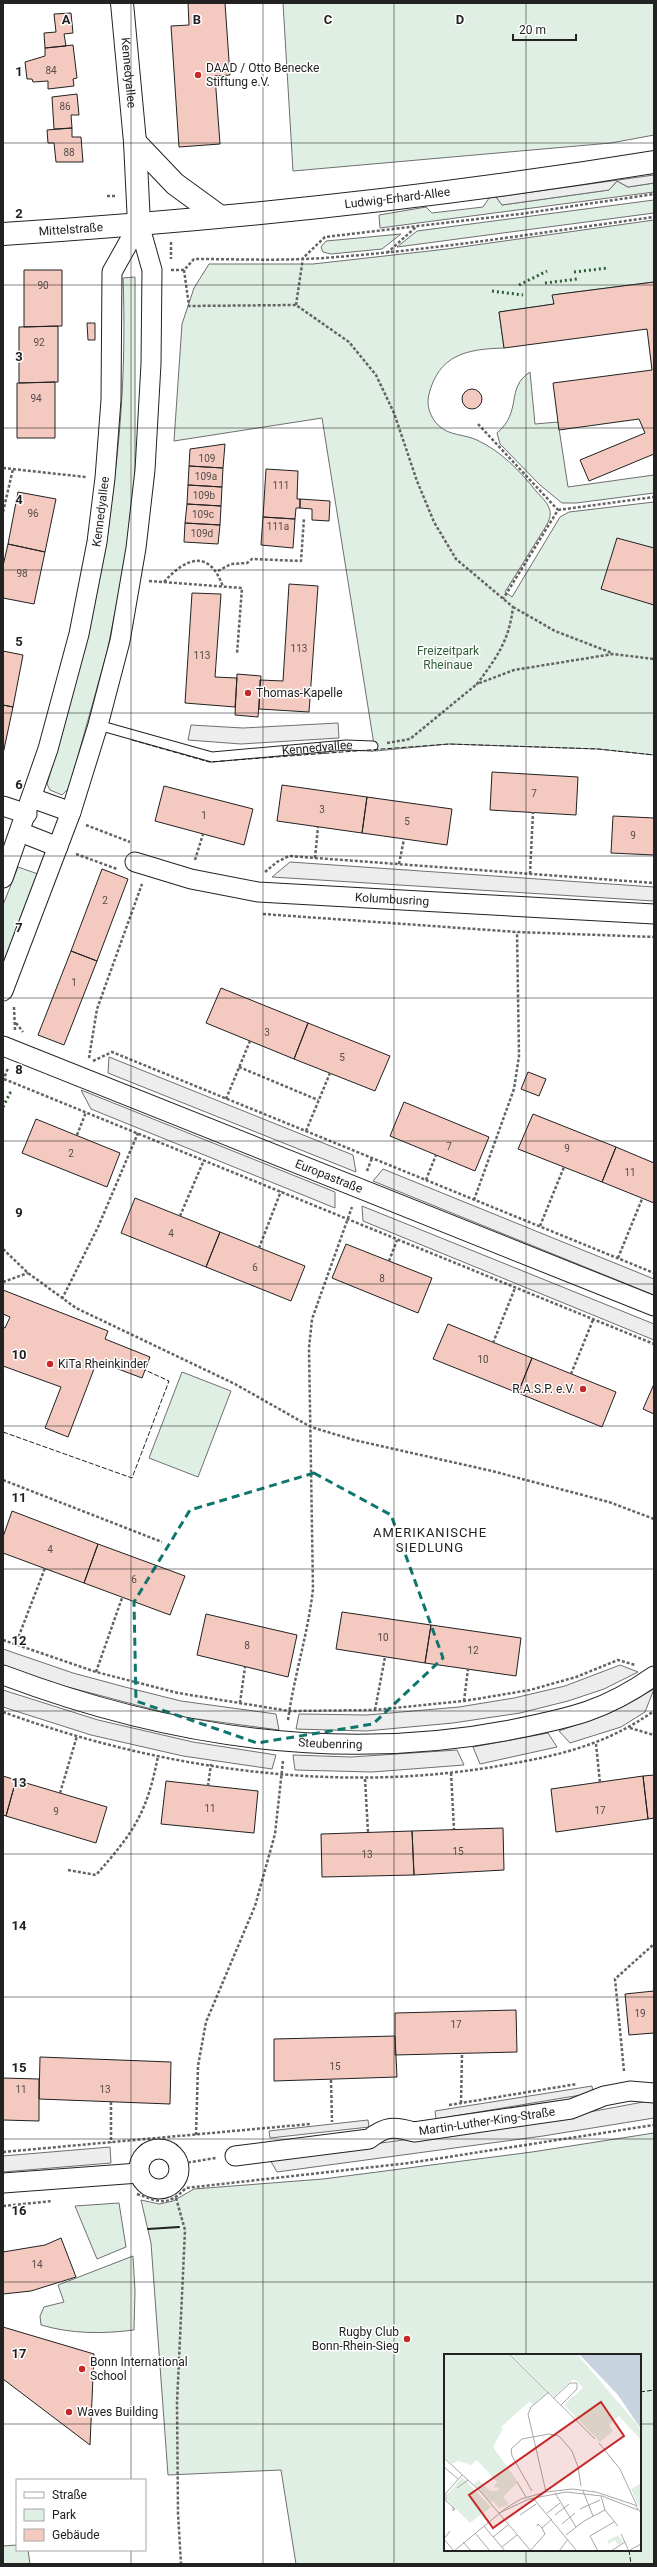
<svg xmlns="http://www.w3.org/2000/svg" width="657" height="2567" viewBox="0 0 657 2567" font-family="Roboto,sans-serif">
<rect width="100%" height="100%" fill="#fff"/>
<!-- green -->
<path fill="#e0efe3" stroke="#6f6f6f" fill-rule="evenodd" d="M283,3H654V135L611,143L293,171Z
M617,181L628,187L654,183V192L380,228L379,215L426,207L432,213L483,207L489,198L496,197L502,205L609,190Z
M654,200V213L397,247L417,231Z
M654,220V282L553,295L554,304L499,312L504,348C466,349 439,355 429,394C426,405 430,417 438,425C449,436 464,434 477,440C502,452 519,470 536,491C541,497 547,502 549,508C552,514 549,521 546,526L505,592L512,597L560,517L569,512L654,502V755L598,749L449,744L375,751L322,418L174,441L182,324L194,288L209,264H313L447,249Z
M401,234L382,249L331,254L323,252L321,247L326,241Z
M135,277V486L125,562L107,652L69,788L62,795L50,790L47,784C98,618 130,452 123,278Z
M530,372L535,424L558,422L568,487L654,475V493L576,503H562L540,485L500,444L497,433C523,411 505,388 530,372Z
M18,867L38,874L3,965V905Z
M182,1372L231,1391L198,1477L149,1458Z
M654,2133V2564H296L281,2470L168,2475L151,2243L141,2200L159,2204L173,2201L194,2189L323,2179L532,2152ZM445,2355H640V2550H445Z
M119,2203L126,2247L97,2259L75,2206Z
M133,2256L135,2291L134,2330C102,2334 72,2334 41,2325L40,2316L44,2307L64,2302L58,2285Z
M17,2545V2550H28L30,2564H3V2546Z"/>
<!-- parking -->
<path fill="#ededed" stroke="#6f6f6f" d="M654,175V183L628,187L617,181L609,190L502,205L496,197Z
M338,723L339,738L241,744L188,740L191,725L243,728Z
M290,862L654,887V901L272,877Z
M109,1057L353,1155L356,1172L108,1073Z
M81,1090L335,1192V1208L91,1109Z
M383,1169L654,1279V1295L373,1181Z
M362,1206L654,1324V1340L363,1221Z
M3,1649L73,1673L125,1687L181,1701L276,1714L279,1730L182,1717L60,1685L3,1665Z
M620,1665L638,1672L604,1689L568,1701L520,1713L453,1723L366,1731L296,1729L299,1714L367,1715L459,1707L514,1698L565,1686Z
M654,1689L645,1712L621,1727L570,1743L559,1731L614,1711Z
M3,1690L98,1720L193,1742L276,1755L272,1769L183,1756L91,1735L3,1707Z
M548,1733L557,1747L480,1764L473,1747Z
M457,1750L464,1765L372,1772L295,1770L293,1755L351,1757Z
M592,2086L593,2093L436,2119L435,2111Z
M654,2100V2118L543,2136L277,2172L269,2158L530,2123Z
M368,2120L369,2127L270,2138L269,2131Z
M110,2147L111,2163L3,2172V2156Z"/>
<!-- building -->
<path fill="#f3c9c0" stroke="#222" d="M188,3H225L230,75L215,76L220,144L179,147L171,26L189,25Z
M71,13L73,33L64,34L66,46L45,48L44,33L56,32L54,14Z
M73,45L77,78L73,79L74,86L48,89V81L33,82L32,79H27L25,62L45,56V48Z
M77,94L79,115H71L72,128L54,129L52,97Z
M72,128V137H81L83,162H56L54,143H48L47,130Z
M24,270H62V326L24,327Z
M654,282V454L589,481L580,460L645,433L639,419L559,430L553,383L652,370L647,329L504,348L499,312L554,304L552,295Z
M87,323H95V340H88Z
M58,326V382L19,383V327Z
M55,382V438H17V383Z
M462 399a10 10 0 1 1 20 0a10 10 0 1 1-20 0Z
M225,444L223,468L189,466L190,449Z
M189,466L223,468L222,487L188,485Z
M266,469L298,471L297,499H300V508H296L295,519L263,517Z
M188,485L222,487L221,506L187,504Z
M18,492L56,499L45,552L8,544Z
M300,499L330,501L329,521L312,520V509L300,508Z
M187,504L221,506L220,525L185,523Z
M263,517L295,519L293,548L261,545Z
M185,523L220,525L218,544L184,542Z
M617,538L654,548V605L601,589Z
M8,544L45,552L34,604L3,598V566Z
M289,584L318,586L309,712L259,709L260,680L283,681Z
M192,593L221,594L215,677L237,678L235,707L185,703Z
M3,651L23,655L13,707L3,705Z
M237,674L261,676L258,717L235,715Z
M3,705L13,707L3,754Z
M492,772L578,777L576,815L490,810Z
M282,785L367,797L362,833L277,821Z
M164,786L253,809L244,845L155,821Z
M367,797L452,809L447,845L362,833Z
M613,816L654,818V855L611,853Z
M102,869L128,879L97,961L71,951Z
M71,951L97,961L64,1045L38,1035Z
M221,988L308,1023L294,1059L206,1023Z
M308,1023L390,1056L375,1091L294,1059Z
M528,1072L546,1079L539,1096L521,1089Z
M404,1102L489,1137L475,1171L390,1136Z
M533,1114L616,1147L602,1182L518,1149Z
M36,1119L120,1153L107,1187L22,1153Z
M616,1147L654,1163V1203L602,1182Z
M135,1198L220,1232L206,1267L121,1233Z
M220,1232L305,1266L291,1301L206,1267Z
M346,1244L432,1278L418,1313L332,1278Z
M3,1290L108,1331L105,1339L150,1357L142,1378L97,1361L68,1437L45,1428L61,1387L3,1366V1327L5,1328L10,1317L3,1314Z
M448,1324L532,1358L518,1393L433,1359Z
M532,1358L616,1392L602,1427L518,1393Z
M654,1384V1414L643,1409Z
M12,1511L98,1544L84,1583L3,1553V1537Z
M98,1544L185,1576L170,1615L84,1583Z
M342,1612L431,1625L425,1663L336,1649Z
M206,1614L297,1635L288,1677L197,1655Z
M431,1625L521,1638L516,1676L425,1663Z
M654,1775V1818L648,1819L643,1776Z
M3,1776L16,1780L6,1816L3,1815Z
M643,1776L648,1819L556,1832L551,1789Z
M16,1780L107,1807L96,1843L6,1816Z
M166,1781L258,1791L254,1833L161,1824Z
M503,1828L504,1870L414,1875L412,1831Z
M412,1831L414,1875L322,1877L321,1834Z
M654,1991V2033L629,2035L625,1994Z
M516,2010L517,2052L395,2055V2013Z
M395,2036L397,2077L274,2081V2039Z
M40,2057L171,2062L170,2104L39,2099Z
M3,2078L39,2079V2121L3,2120Z
M61,2238L76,2277L31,2291L3,2294V2252L45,2245Z
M3,2327L94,2354L90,2445L3,2379Z"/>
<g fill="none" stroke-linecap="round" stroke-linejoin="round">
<defs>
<g id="service">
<path id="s1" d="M98,725L212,757L346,745L373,746"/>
</g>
<g id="minor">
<path d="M32,798L71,812"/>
<path d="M3,806L27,814"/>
<path d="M20,832L58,847"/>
<path id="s2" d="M135,862L191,879L258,892L654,914"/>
<path id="s3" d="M3,878L48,749L79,634L97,542L105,478L111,400L112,272L139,224"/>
<path d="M3,991L71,812L98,725L120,641L136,548L145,470L151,364L152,270L139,224"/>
<path id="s4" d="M3,1046L654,1306"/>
<path id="s5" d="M3,1675C167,1737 337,1763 510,1730C569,1718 603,1712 654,1676"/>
<circle cx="159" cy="2169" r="20"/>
<path id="s6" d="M235,2156L369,2139C386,2126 394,2126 414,2132L571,2109L604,2096L630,2091L654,2093"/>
<path d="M3,2183L139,2173"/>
</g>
<g id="tertiary">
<path id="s7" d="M122,3L135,142L139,224"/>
<path d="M135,142L175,184L219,216"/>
</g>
<g id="secondary">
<path id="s8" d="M3,234C221,220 439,197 654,162"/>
</g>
</defs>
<!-- service casing -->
<use href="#service" stroke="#222" stroke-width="11"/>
<!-- minor casing -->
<use href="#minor" stroke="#222" stroke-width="21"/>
<!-- tertiary casing -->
<use href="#tertiary" stroke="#222" stroke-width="24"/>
<!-- secondary casing -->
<use href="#secondary" stroke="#222" stroke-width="24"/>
<!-- path -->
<path stroke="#646464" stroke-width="2.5" stroke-dasharray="3 2" stroke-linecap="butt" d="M107,196H116
M171,242V259
M387,253L416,227
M171,270H184L194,259C237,259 281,261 324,258C435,250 544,232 654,217
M184,270L189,306L296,305L349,342L376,375L394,413L417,481L434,522L456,559L513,607C509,641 497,657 477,684L514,670L613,654L654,659
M296,305L303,258L325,237L520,214L654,194
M478,424L558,510L503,599
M3,468L86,477
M558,510L654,497
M3,512L13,469
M218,571L231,564L247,563L252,559L301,561L304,518
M149,581L242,588L237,654
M164,582C186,557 210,549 223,587
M513,607L555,631L612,653
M387,743L410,739L477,684
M86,825L130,842
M76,854L117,869
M315,858L318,827
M195,860L203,834
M399,864L404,839
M265,872L277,862L289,856L654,883
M530,874L533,812
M263,914L517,932L654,937
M14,1007L15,1030
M16,1023L23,1032
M89,1058L97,1009L142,884
M93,1061L112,1052L654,1273
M239,1067L318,1100
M4,1079L654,1344
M3,1081L8,1068
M226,1099L250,1041
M306,1131L330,1073
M77,1135L86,1112
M367,1171L372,1158
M426,1180L436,1155
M474,1200L514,1089L519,1056L517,932
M180,1216L204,1160
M540,1226L564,1167
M259,1248L281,1191
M3,1249L28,1273L76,1308L235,1384L311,1427L354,1440L492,1471L609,1502L654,1519
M618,1258L642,1199
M389,1261L397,1240
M3,1282L28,1273
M62,1299L98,1227L138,1133
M493,1343L515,1288
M571,1374L593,1320
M3,1480L162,1542
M3,1640L96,1672L178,1693L289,1711L375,1710L464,1701L530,1690L576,1677L618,1660L635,1665
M15,1646L45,1568
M96,1672L122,1598
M464,1701L468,1669
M240,1703L245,1667
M375,1710L385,1657
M3,1712C160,1769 338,1795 504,1765C561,1755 605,1745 654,1711
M288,1720C294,1676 308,1634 313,1589L309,1348L312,1319L352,1207
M630,1728L654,1735
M596,1744L600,1783
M451,1773L454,1829
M365,1779L368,1832
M208,1786L211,1764
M60,1793L77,1736
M68,1870L96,1875C134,1832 147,1813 158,1756
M624,2071L615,1979L654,1944
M331,2080L332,2122
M111,2102V2143
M461,2103L462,2054
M449,2105L577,2084
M196,2135L198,2066L206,2022L255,1906L275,1834L283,1761
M3,2152L310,2124
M178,2164L216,2158
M137,2194C160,2202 167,2207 186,2188L409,2163L654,2125
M176,2198L185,2230L177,2403L178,2513L181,2564
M3,2206L52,2201"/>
<!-- service -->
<use href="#service" stroke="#fff" stroke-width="9"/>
<!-- minor -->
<use href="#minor" stroke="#fff" stroke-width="19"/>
<!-- tertiary -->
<use href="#tertiary" stroke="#fff" stroke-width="22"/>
<!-- secondary -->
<use href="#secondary" stroke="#fff" stroke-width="22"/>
<!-- hedge -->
<path stroke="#2f5e38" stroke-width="3" stroke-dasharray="2 3" stroke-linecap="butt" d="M574,272L608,268
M545,283L577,279
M519,285L547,271
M492,291L523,295
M3,1107L10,1093H13"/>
<!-- fence -->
<path stroke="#222" stroke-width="1" stroke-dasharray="5 2" stroke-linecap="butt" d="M132,740L209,762L449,744L598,749L654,755
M3,1432L132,1478L169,1381L145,1370
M640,2392L654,2390
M629,2550L631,2564"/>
<!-- wall -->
<path stroke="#222" stroke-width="2" d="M148,2229L179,2227"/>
</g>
<!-- marked area -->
<path fill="none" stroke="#0f766e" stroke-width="3" stroke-dasharray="8 5" stroke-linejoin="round" d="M314,1473L391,1515L443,1658L373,1724L257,1743L136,1701L134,1602L190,1510Z"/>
<!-- grid -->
<path fill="none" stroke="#222" stroke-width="1" stroke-opacity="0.55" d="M131,3V2480M263,3V2564M394,3V2564M526,3V2355M3,143H654M3,285H654M3,428H654M3,570H654M3,713H654M3,856H654M3,998H654M3,1141H654M3,1284H654M3,1426H654M3,1569H654M3,1711H654M3,1854H654M3,1997H654M3,2139H654M3,2282H654M3,2424H445M640,2424H654M131,2550V2564M526,2550V2564"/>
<!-- markers -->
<g fill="#c62828" stroke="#fff" stroke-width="1.5">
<circle cx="198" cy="75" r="4"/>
<circle cx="248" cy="693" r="4"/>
<circle cx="50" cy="1364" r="4"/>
<circle cx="583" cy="1389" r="4"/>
<circle cx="407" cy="2339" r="4"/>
<circle cx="82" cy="2369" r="4"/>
<circle cx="69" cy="2412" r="4"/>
</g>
<g text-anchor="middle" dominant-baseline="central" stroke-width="3" stroke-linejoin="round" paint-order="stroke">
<!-- number labels -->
<g font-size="10" fill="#564c4a">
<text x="51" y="70">84</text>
<text x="65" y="106">86</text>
<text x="69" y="152">88</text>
<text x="43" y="285">90</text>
<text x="39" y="342">92</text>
<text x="36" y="398">94</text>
<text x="207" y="458">109</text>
<text x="206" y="476">109a</text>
<text x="281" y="485">111</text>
<text x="204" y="495">109b</text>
<text x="33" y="513">96</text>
<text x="203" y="514">109c</text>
<text x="278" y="526">111a</text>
<text x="202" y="533">109d</text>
<text x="22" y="573">98</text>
<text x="299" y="648">113</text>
<text x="202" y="655">113</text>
<text x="534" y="793">7</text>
<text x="322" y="809">3</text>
<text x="204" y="815">1</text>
<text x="407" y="821">5</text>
<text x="633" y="835">9</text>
<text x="105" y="900">2</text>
<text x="74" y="982">1</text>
<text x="267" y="1032">3</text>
<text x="342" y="1057">5</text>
<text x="449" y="1146">7</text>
<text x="567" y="1148">9</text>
<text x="71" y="1153">2</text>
<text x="630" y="1172">11</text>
<text x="171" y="1233">4</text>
<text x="255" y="1267">6</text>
<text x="382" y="1278">8</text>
<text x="483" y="1359">10</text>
<text x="50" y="1549">4</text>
<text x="134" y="1579">6</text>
<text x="383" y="1637">10</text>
<text x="247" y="1645">8</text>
<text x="473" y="1650">12</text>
<text x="210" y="1808">11</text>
<text x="600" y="1810">17</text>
<text x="56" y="1811">9</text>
<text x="458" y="1851">15</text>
<text x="367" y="1854">13</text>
<text x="640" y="2013">19</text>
<text x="456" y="2024">17</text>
<text x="335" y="2066">15</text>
<text x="21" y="2089">11</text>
<text x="105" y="2089">13</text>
<text x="37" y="2264">14</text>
</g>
<!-- poi labels -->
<g font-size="12" fill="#222" stroke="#fff" text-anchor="start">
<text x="206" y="68">DAAD / Otto Benecke<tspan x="206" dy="14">Stiftung e.V.</tspan></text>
<text x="256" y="693">Thomas-Kapelle</text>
<text x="58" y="1364">KiTa Rheinkinder</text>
<text x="575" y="1389" text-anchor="end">R.A.S.P. e.V.</text>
<text x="399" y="2332" text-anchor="end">Rugby Club<tspan x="399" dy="14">Bonn-Rhein-Sieg</tspan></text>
<text x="90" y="2362">Bonn International<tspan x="90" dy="14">School</tspan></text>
<text x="77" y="2412">Waves Building</text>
</g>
<!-- street labels -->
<g font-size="12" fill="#222" stroke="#fff">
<text stroke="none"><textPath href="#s7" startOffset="70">Kennedyallee</textPath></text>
<text stroke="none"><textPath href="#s8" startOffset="396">Ludwig-Erhard-Allee</textPath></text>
<text stroke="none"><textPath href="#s8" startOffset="68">Mittelstraße</textPath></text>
<text stroke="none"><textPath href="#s3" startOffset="380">Kennedyallee</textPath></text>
<text stroke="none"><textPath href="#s1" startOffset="224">Kennedyallee</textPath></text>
<text stroke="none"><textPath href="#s2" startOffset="261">Kolumbusring</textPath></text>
<text stroke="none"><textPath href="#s4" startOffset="351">Europastraße</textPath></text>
<text stroke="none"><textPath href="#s5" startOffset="336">Steubenring</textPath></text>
<text stroke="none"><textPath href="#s6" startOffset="257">Martin-Luther-King-Straße</textPath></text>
</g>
<!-- park labels -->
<g font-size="12" fill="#2f5e38" stroke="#fff">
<text x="448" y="651">Freizeitpark<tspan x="448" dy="14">Rheinaue</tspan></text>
</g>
<!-- neighbourhood labels -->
<g font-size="13" letter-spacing="1" fill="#222" stroke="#fff">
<text x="430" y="1532">AMERIKANISCHE<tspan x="430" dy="15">SIEDLUNG</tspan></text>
</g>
</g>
<!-- overview -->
<g transform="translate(444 2354)">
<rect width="197" height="197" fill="#fff"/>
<path d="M0,0H64L104,38L89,51L86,47L57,73L59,75L49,93L74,128L59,143L65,150L59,153L55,154L50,148L46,147L30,130L35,126L46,137H54V133L49,134L53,128L33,106L27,111L14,107L8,110L0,102ZM66,0H133L193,70L197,78V86L175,62L165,71L169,77L156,88L120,51L139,34L132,26H128L110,43ZM18,123L47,153L26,169L3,146V141ZM197,129V157L187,135ZM174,181L179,188L174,191L171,186L165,190L163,187Z" fill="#e0efe3"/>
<path d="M135,0H197V75L174,41Z" fill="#c7d3dd"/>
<path fill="none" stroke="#a7a7a7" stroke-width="1" d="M65,0L151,85M110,44L126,29H133V35L117,51M155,89L176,115L193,152M0,104L37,138L87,197M0,113L14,125M73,128L82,143M13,134L24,126M88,137L68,102L67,95L78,85L105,80L115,82L128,97L134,113L137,132M139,137L149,162M102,138L84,60L87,53L105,38M111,139L132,173M157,142L161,156L174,172M89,144L133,197M9,153V157L11,155L9,153L2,147V139L18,121M136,155L156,146M55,159L85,145L122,138L158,142L194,156M103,159L116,149M76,161L92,150M111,161L125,150M118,170L131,159M40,172L61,197M98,174L108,165M6,177L0,185L10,197M31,179L46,197M177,180L185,197M122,181L140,167L161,156M49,183L64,171M19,188L27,197M58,193L73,181M186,196L197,190M10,197L62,154L77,145L102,138L128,135L152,138L191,151L197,159M86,197L101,180L98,174L94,170L93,172M115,197L124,185M154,197L146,182L170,168M167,197L181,188"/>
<path fill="#c62828" fill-opacity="0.15" stroke="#c62828" stroke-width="2" d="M157,48L180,82L49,174L25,141Z"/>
<rect width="197" height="197" fill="none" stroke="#222" stroke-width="2"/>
</g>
<g font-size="13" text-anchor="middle" font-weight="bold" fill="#222" stroke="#fff" stroke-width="3" stroke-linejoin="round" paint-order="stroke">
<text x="66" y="24">A</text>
<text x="197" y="24">B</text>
<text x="328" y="24">C</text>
<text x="460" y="24">D</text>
<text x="19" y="76">1</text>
<text x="19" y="218">2</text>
<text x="19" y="361">3</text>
<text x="19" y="504">4</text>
<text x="19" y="646">5</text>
<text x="19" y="789">6</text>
<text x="19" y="932">7</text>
<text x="19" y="1074">8</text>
<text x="19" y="1217">9</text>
<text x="19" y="1359">10</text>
<text x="19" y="1502">11</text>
<text x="19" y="1645">12</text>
<text x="19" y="1787">13</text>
<text x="19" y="1930">14</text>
<text x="19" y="2072">15</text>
<text x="19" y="2215">16</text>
<text x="19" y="2358">17</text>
</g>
<!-- border -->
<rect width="657" height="2567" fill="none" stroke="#222222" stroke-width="8"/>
<!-- legend -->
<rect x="16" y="2479" width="130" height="72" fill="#ffffff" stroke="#a7a7a7"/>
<rect x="24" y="2492" width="20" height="6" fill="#ffffff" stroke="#a7a7a7"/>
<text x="52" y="2499" font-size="12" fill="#222222">Straße</text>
<rect x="24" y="2509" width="20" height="12" fill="#e0efe3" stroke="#a7a7a7"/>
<text x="52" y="2519" font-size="12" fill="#222222">Park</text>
<rect x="24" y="2529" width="20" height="12" fill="#f3c9c0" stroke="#a7a7a7"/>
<text x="52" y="2539" font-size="12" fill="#222222">Gebäude</text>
<!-- scale -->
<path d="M513 34v6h63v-6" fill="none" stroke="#222222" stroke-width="2"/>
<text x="519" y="34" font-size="12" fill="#222222" stroke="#ffffff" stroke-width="3" paint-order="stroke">20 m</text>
</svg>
